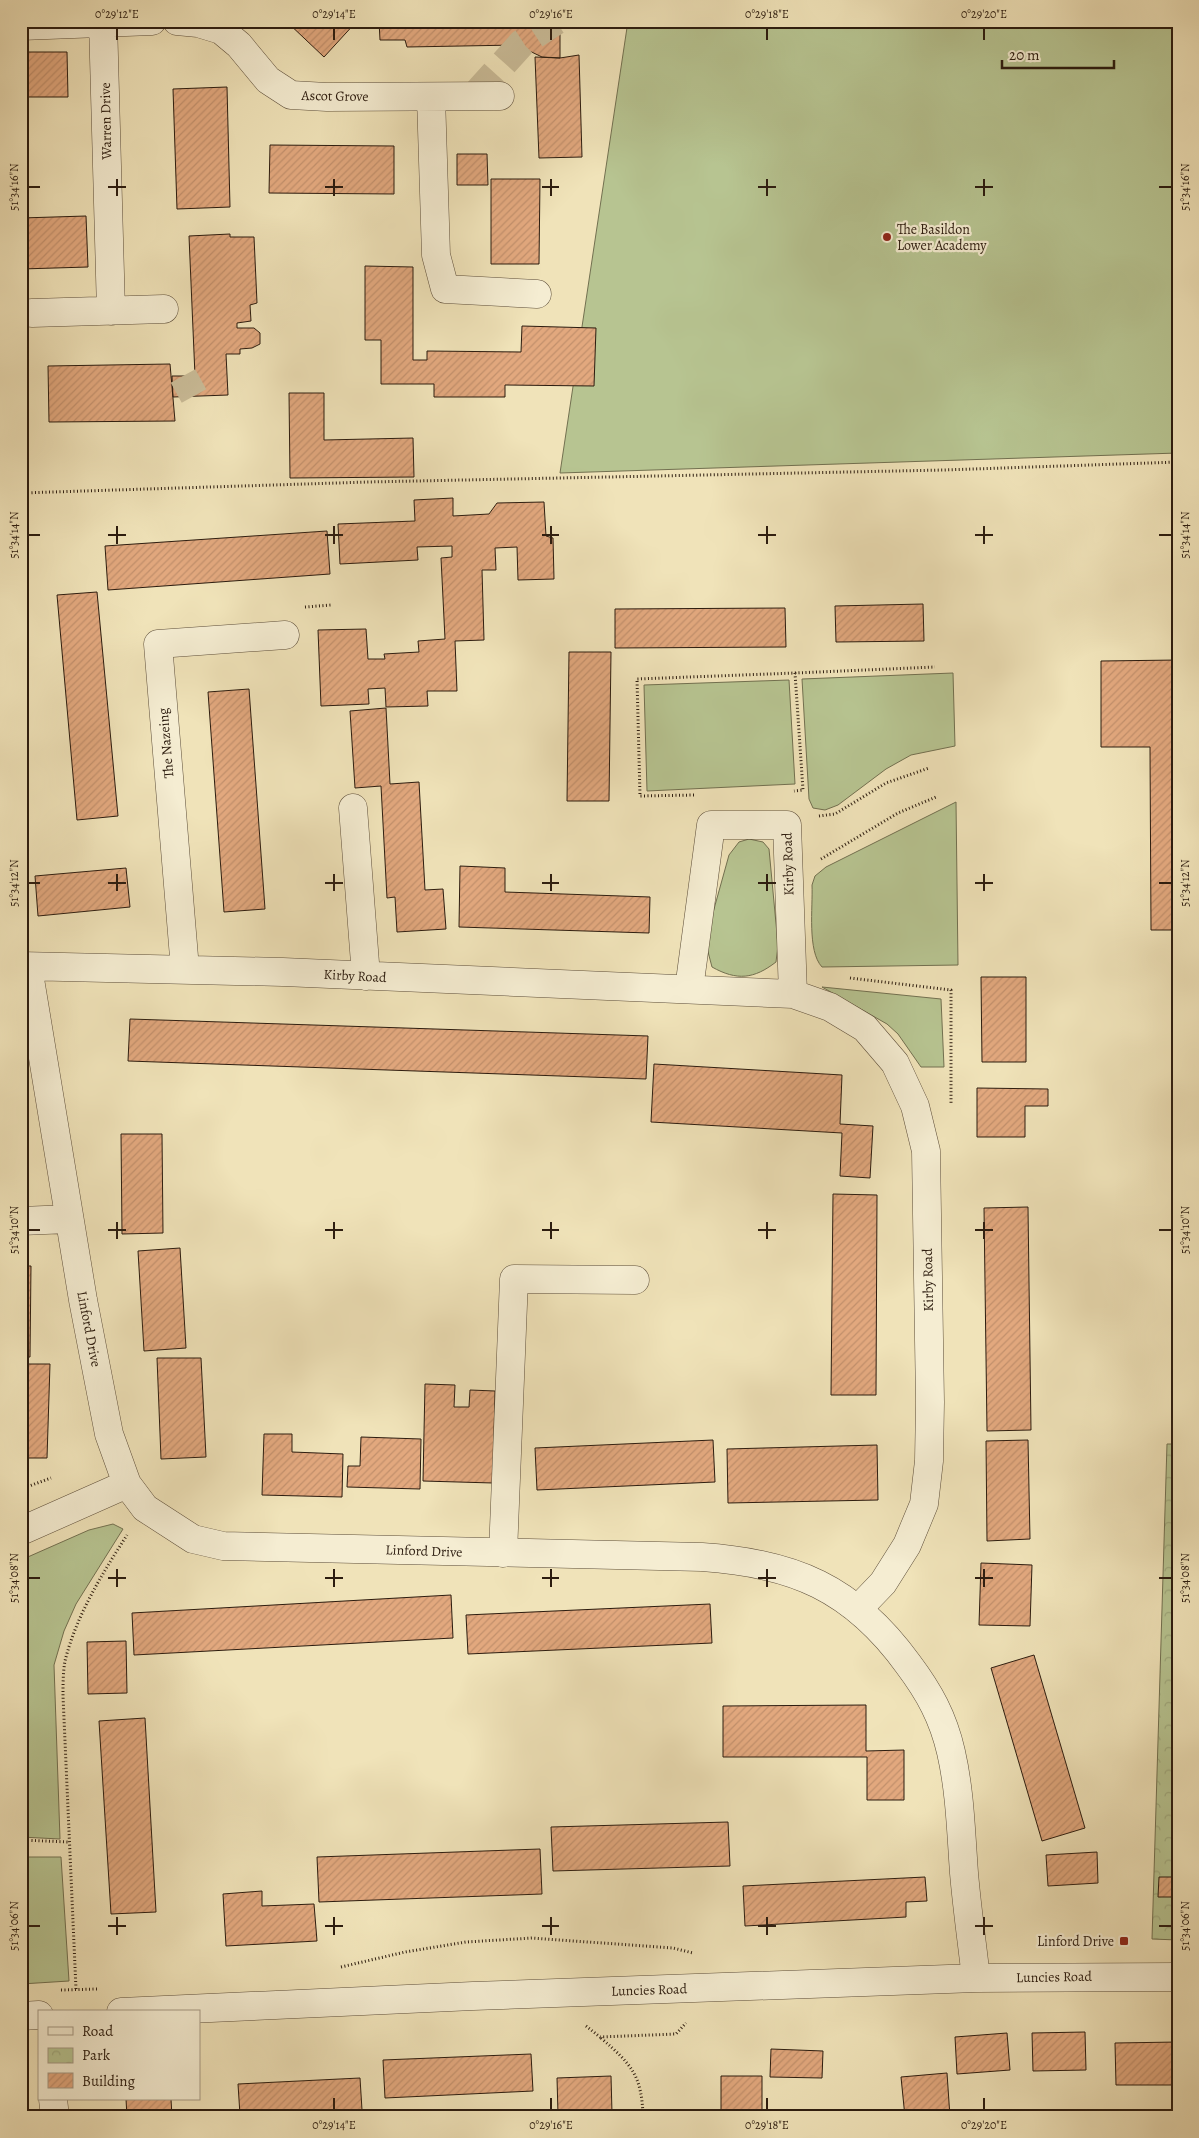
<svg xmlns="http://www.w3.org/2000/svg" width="1199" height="2138" viewBox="0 0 1199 2138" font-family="Alegreya,serif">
<defs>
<pattern id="park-crowns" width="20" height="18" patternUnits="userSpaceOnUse" patternTransform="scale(1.25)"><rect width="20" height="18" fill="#b7c491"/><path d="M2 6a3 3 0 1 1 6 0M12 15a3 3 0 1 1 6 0" fill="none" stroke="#9ea87c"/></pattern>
<pattern id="building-hatch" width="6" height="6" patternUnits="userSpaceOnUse" patternTransform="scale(1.25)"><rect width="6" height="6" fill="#e2a87e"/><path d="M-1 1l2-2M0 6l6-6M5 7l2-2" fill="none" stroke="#c2906c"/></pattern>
</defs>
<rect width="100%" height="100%" fill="#f0e3b9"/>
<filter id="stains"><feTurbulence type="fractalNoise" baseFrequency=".004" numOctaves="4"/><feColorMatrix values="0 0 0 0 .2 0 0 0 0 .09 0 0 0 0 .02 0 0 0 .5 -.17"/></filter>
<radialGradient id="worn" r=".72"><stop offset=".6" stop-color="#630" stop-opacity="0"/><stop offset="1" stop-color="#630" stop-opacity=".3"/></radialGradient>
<!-- grass -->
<path fill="#b7c491" stroke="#727050" d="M628,21H1178V453L560,473Z
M953,673L955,746L911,755L886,769L838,805L825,810L813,808L809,799L802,679Z
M789,680L795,784L647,791L644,685Z
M956,802L958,965L822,967C807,951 813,907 812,885L815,876L826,867Z
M749,839L763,842L769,849L778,945L776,962C754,979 737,981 712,967L707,948L709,927L729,855L739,842Z
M822,987L941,999L944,1067H921L898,1034L887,1024Z
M113,1524L123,1529L76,1604L64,1631L54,1665L60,1839L21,1837V1560L89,1530Z
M21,1857H61L69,1981L21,1984Z"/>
<!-- park -->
<path fill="url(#park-crowns)" stroke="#727050" d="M1167,1444H1178V1940L1152,1939Z"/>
<!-- building -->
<path fill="url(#building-hatch)" stroke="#2c1c0f" d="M286,21H357L324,57Z
M379,21H560V58L542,57L517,45L407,47L405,40H380Z
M21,52H67L68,97H21Z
M579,55L582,157L539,158L535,57L560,58Z
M227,87L230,207L177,209L173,89Z
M270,145L394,146V194L269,193Z
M457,154H487L488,185H457Z
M491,179H540L539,264H491Z
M86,216L88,267L21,269V218Z
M230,234V237H254L257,303L250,305L251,321L237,323V328H254L260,333V344L252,348L240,349V354H226L228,395L173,397L172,376H195L189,236Z
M365,266L413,267V360H427V351L521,352L522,326L596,328L594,386L505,385V397H434V384H381V340H365Z
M170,364L175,421L49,422L48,366Z
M289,393H324V440L413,438L414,477L290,478Z
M453,498V516L489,514L497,503L544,502L546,536L553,538L554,579L518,580L517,547L495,548L496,570H482L484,640L455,641L457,691H427L428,706L386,707L385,688L368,689L369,704L321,706L318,630L366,629L368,659H385L384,654L419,652L418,641L445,639L441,558L452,557V546L417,547L418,560L340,564L338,524L415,521L414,500Z
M327,531L330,574L108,590L105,546Z
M97,592L118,816L77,820L57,595Z
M923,604L924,641L836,642L835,606Z
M785,608L786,647L615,648V609Z
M569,652H611L609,801H567Z
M1178,660V930H1151L1150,747H1101V661Z
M249,689L265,909L224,912L208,692Z
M386,708L390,784L419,782L425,890L443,889L446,929L397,932L395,897L387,898L381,786L355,788L350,711Z
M460,866L505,868V892L650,897L649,933L459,927Z
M126,868L130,907L38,916L35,876Z
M981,977H1026V1062H982Z
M130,1019L648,1036L646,1079L128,1061Z
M654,1064L842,1075L840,1124L873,1126L870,1178L840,1176L842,1133L651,1122Z
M977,1088L1048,1089V1106H1025V1137H977Z
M121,1134H162L163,1233L122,1234Z
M833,1194L877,1195L876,1395H831Z
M1028,1207L1031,1430L987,1431L984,1208Z
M180,1248L186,1348L144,1351L138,1251Z
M21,1266H31L30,1357H21Z
M157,1358H201L206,1457L161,1459Z
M21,1364H50L47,1458H21Z
M425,1384L455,1385L454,1407H469L470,1390L495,1391L493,1483L423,1481Z
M264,1434H292V1452L343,1454L342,1497L262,1495Z
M361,1437L421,1439L420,1489L347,1487L348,1466H360Z
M713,1440L715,1482L537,1490L535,1448Z
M1028,1440L1030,1539L987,1541L986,1441Z
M877,1445L878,1500L728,1503L727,1449Z
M981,1563L1032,1565L1030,1626L979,1625Z
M451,1595L453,1638L134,1655L132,1613Z
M710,1604L712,1643L468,1654L466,1615Z
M126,1641L127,1693L88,1694L87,1642Z
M1034,1655L1085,1828L1042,1841L991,1668Z
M866,1705V1751L904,1750V1800H867V1757H723V1706Z
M145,1718L156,1912L111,1914L99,1721Z
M728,1822L730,1866L553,1871L551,1827Z
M540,1849L542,1894L319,1902L317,1857Z
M1097,1852L1098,1883L1048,1886L1046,1855Z
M1177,1870L1178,1907H1173L1174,1897H1158L1159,1877H1177Z
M925,1877L927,1901L906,1902V1917L745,1926L743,1886Z
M262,1891V1906L314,1904L317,1941L226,1946L223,1894Z
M1085,2032L1086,2070L1033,2071L1032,2033Z
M1007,2033L1010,2070L957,2074L955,2037Z
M1178,2042V2085H1116L1115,2043Z
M771,2049L823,2051L822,2078L770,2077Z
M531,2054L533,2091L385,2098L383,2060Z
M947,2073L950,2117H905L901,2077Z
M611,2076L612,2113L558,2114L557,2078Z
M721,2076H762V2117H721Z
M360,2078L362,2110L240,2115L238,2084Z
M126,2099H171L172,2117H127Z"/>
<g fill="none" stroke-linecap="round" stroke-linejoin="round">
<!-- minor-tunnel -->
<path stroke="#c9bb97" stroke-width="28" stroke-dasharray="28 14" stroke-linecap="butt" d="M476,94L522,43L556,21
M183,376L194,396"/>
<defs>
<path id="minor" d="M103,21L111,311
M177,21L198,23L221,30L239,45L268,80L291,95L327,97L500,96
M21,26L152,21
M431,97L436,255L445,289L537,294
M32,313L164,309
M353,808L366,976
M21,966L283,972L793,994L830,1007L865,1028L895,1063L915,1106L926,1151L930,1402L929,1461L924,1504L907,1545L883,1583L859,1608
M28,967L83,1300L109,1434L127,1484L145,1508L193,1539L223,1546L702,1557C793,1563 853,1588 908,1664C929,1692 943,1717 951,1752C960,1791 961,1832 964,1873C967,1908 972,1943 976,1978
M185,969L158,644L285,635
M689,989L711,825H787L793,994
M21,1221L69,1219
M21,1531L127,1484
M503,1553L514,1279L635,1280
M121,2012L473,1996L976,1978L1178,1977
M21,2016L39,2015
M53,2099L55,2117"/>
</defs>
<!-- minor casing -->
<use href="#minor" stroke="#5d4e3a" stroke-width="29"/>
<!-- path -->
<path stroke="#2c1c0f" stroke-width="3" stroke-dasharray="1 2.5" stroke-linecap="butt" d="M21,493L368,482L944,470L1178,462
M305,607L331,605
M795,673L935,667
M694,795L640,796L637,679L795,673L803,790L794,791
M819,816L835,814L886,783L929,768
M821,859L898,813L936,797
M850,978L951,990V1105
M21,1489L51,1478
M21,1840L69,1842
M341,1967L405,1952L466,1942L532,1938L673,1948L693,1953
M76,1989L63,1696C63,1685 63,1672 65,1661C76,1616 102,1574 127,1535
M61,1990L97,1989
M586,2026L600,2037L676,2034L686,2023
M601,2038C631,2064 642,2075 643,2117"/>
<!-- minor -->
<use href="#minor" stroke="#f5edd2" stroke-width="28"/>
</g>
<!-- ticks -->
<path fill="none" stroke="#2c1c0f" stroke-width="2" d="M117,28V40M334,28V40M551,28V40M767,28V40M984,28V40M117,179V196M334,179V196M551,179V196M767,179V196M984,179V196M28,187H40M108,187H126M325,187H343M542,187H559M758,187H776M975,187H993M1159,187H1172M117,526V544M334,526V544M551,526V544M767,526V544M984,526V544M28,535H40M108,535H126M325,535H343M542,535H559M758,535H776M975,535H993M1159,535H1172M117,874V891M334,874V891M551,874V891M767,874V891M984,874V891M28,883H40M108,883H126M325,883H343M542,883H559M758,883H776M975,883H993M1159,883H1172M117,1222V1239M334,1222V1239M551,1222V1239M767,1222V1239M984,1222V1239M28,1230H40M108,1230H126M325,1230H343M542,1230H559M758,1230H776M975,1230H993M1159,1230H1172M117,1569V1587M334,1569V1587M551,1569V1587M767,1569V1587M984,1569V1587M28,1578H40M108,1578H126M325,1578H343M542,1578H559M758,1578H776M975,1578H993M1159,1578H1172M117,1917V1935M334,1917V1935M551,1917V1935M767,1917V1935M984,1917V1935M28,1926H40M108,1926H126M325,1926H343M542,1926H559M758,1926H776M975,1926H993M1159,1926H1172M334,2098V2110M551,2098V2110M767,2098V2110M984,2098V2110"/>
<!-- markers -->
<g fill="#8f2418" stroke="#f5edd2" stroke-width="2">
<circle cx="887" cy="237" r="5"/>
<rect x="1119" y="1936" width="10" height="10" rx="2.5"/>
</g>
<g text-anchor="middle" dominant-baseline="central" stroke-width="4.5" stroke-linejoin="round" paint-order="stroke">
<!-- street labels -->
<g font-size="14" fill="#2c1c0f" stroke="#f5edd2">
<text transform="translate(335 96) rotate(1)">Ascot Grove</text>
<text transform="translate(106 121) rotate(-91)">Warren Drive</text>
<text transform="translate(166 743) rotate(-95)">The Nazeing</text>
<text transform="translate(788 864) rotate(-92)">Kirby Road</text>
<text transform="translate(355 976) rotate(3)">Kirby Road</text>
<text transform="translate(928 1280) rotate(-91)">Kirby Road</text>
<text transform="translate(89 1329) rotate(79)">Linford Drive</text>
<text transform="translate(424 1551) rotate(2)">Linford Drive</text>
<text transform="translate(1054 1977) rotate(-1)">Luncies Road</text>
<text transform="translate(649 1990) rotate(-2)">Luncies Road</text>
</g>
<!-- poi labels -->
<g font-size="14" fill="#2c1c0f" stroke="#f5edd2" text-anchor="start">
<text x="897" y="229">The Basildon<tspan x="897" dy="16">Lower Academy</tspan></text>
<text x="1114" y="1941" text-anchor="end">Linford Drive</text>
</g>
</g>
<!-- margin -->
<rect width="1199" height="2138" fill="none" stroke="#f0e3b9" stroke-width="55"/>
<!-- legend -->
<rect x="38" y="2010" width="162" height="90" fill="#f5edd2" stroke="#a59984"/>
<rect x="48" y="2027" width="25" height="8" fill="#f5edd2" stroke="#a59984"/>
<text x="82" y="2036" font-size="15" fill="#2c1c0f">Road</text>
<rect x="48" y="2048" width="25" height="15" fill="url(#park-crowns)" stroke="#a59984"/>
<text x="82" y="2060" font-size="15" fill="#2c1c0f">Park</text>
<rect x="48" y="2073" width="25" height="15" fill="url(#building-hatch)" stroke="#a59984"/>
<text x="82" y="2086" font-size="15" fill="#2c1c0f">Building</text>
<!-- scale -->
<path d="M1002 60v8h112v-8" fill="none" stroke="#2c1c0f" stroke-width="2.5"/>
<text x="1009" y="60" font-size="15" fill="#2c1c0f" stroke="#f5edd2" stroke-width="4" paint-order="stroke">20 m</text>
<rect x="28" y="28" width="1144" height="2082" fill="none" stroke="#2c1c0f" stroke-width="2"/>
<g font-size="12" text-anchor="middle" fill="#2c1c0f">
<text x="117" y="18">0°29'12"E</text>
<text x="334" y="18">0°29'14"E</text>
<text x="551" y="18">0°29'16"E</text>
<text x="767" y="18">0°29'18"E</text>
<text x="984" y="18">0°29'20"E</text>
<text transform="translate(14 187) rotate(-90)" y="4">51°34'16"N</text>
<text transform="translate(1185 187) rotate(-90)" y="4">51°34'16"N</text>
<text transform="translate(14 535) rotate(-90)" y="4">51°34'14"N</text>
<text transform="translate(1185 535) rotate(-90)" y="4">51°34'14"N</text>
<text transform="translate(14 883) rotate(-90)" y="4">51°34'12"N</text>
<text transform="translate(1185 883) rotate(-90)" y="4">51°34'12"N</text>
<text transform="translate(14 1230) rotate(-90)" y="4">51°34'10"N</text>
<text transform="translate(1185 1230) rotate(-90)" y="4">51°34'10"N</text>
<text transform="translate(14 1578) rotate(-90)" y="4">51°34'08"N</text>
<text transform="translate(1185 1578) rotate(-90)" y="4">51°34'08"N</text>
<text transform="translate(14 1926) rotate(-90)" y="4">51°34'06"N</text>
<text transform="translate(1185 1926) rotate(-90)" y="4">51°34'06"N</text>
<text x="334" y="2129">0°29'14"E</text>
<text x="551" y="2129">0°29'16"E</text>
<text x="767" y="2129">0°29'18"E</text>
<text x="984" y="2129">0°29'20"E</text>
</g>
<rect width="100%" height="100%" filter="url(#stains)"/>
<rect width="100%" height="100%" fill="url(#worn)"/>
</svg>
